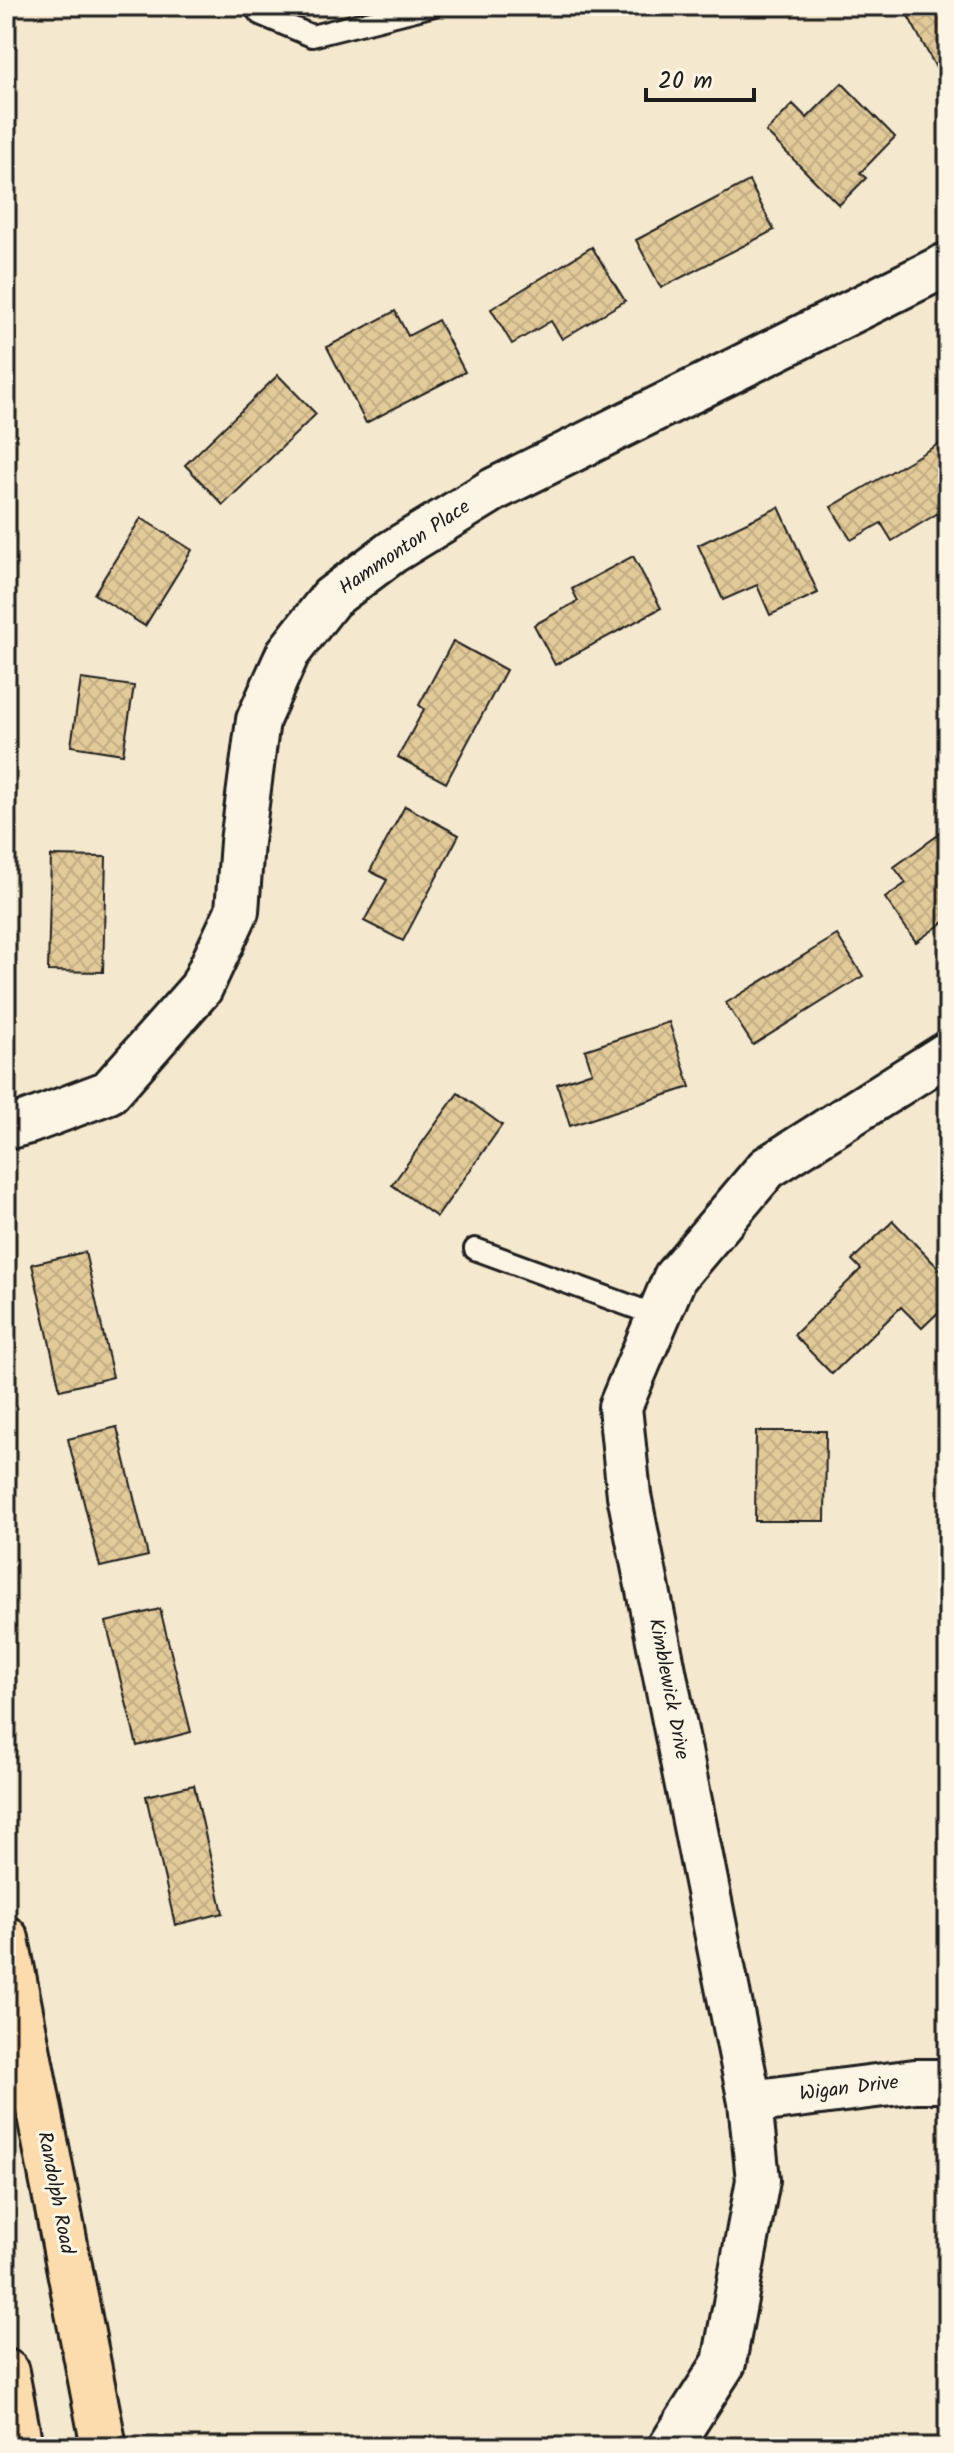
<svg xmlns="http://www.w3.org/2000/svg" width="954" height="2453" viewBox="0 0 954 2453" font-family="Kalam,sans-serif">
<defs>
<pattern id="building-cross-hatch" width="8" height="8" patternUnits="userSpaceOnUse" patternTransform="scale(2)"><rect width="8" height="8" fill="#e3ca99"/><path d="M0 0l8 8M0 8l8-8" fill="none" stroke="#c2ad83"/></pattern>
</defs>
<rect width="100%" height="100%" fill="#f4e8ce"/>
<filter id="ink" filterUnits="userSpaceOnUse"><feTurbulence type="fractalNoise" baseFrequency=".0125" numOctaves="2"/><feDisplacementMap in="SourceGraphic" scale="16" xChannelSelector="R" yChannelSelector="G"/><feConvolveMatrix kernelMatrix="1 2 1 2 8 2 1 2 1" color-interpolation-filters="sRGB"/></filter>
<g filter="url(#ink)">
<!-- building -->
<path fill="url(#building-cross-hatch)" stroke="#1c1c1c" stroke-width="2" d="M922,6H948V90L907,14Z
M842,83L895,137L860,173L866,178L839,205L766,132L793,104L807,118Z
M749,181L774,230L661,288L636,240Z
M592,247L625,301L562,339L551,321L512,344L491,309Z
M395,311L408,336L438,320L465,372L366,423L327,347Z
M278,375L316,414L223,505L185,465Z
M942,442L948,452V507L892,541L881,523L851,540L831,507Z
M779,507L818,593L770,615L757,585L723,600L698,545Z
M141,518L192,550L145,626L94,594Z
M633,556L661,608L555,665L534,625L578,601L572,589Z
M453,641L506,670L446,783L398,757L424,709L419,705Z
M81,679L134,686L123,754L71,746Z
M405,806L459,835L403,941L364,921L387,880L370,871Z
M948,828V919L916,942L885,898L906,883L894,867Z
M51,856L106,857L103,972L48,971Z
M837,935L863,976L753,1045L726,1003Z
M669,1022L690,1087L570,1126L557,1084L592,1072L585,1050Z
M458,1093L502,1125L437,1217L392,1185Z
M893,1221L948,1278V1303L922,1328L901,1307L832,1374L794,1335L861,1269L852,1260Z
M85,1252L113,1377L60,1390L32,1264Z
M117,1427L148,1556L100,1567L68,1439Z
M756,1431H826L825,1521H755Z
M160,1609L191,1732L137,1746L106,1622Z
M194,1785L223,1913L175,1925L146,1796Z"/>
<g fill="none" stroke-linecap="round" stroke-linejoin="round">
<defs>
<path id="lane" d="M254,6L260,14L312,36L431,6
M475,1249L658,1316"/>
<path id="street" d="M6,1128L29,1122L109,1092L201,988L237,911L242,842L258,720L288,653L331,598L392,552L495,489L948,264
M750,2102L915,2081H948
M670,2447L724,2363L758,2180L750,2102L629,1495L620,1407L675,1277L767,1168L948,1053"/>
<path id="primary" d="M6,1939L104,2447
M6,2372L20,2447"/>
</defs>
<!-- lane casing -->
<use href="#lane" stroke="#1c1c1c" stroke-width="26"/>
<!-- street casing -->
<use href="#street" stroke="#1c1c1c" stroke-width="48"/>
<!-- primary casing -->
<use href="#primary" stroke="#1c1c1c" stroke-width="50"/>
<!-- lane -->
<use href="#lane" stroke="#fcf5e5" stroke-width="20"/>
<!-- street -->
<use href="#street" stroke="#fcf5e5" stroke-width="42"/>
<!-- primary -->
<use href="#primary" stroke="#fcdcac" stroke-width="44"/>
</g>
</g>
<g text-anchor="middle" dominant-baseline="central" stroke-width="6" stroke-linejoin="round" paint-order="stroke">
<!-- street labels -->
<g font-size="20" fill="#1c1c1c" stroke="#fcf5e5">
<text transform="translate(405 548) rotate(-34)">Hammonton Place</text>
<text transform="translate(668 1689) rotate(79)">Kimblewick Drive</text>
<text transform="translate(849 2089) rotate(-7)">Wigan Drive</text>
<text transform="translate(55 2193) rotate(79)">Randolph Road</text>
</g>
</g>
<!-- margin -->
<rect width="954" height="2453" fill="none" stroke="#fcf5e5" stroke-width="32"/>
<rect x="16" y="16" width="922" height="2421" fill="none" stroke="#1c1c1c" stroke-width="3" filter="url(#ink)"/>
<!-- scale -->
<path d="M646 88v12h108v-12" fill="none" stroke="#1c1c1c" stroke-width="4"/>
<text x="658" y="88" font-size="24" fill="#1c1c1c" stroke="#fcf5e5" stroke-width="6" paint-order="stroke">20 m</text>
</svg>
